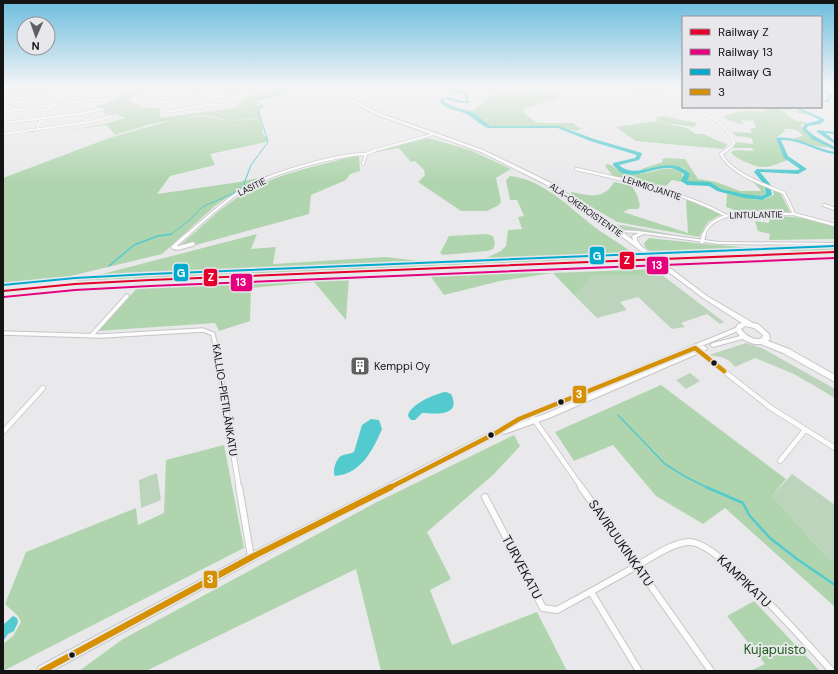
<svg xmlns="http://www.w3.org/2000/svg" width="838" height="674" viewBox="0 0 838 674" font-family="'DM Sans',sans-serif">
<rect width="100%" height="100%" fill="#e9e9eb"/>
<!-- green -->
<path fill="#bdd4bc" d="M136,86H160L137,93L130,99L131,102L143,107L112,116L104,113L97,106L108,103Z
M622,225L696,239L625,230L615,226Z
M594,275H662L724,322L720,324L707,314L681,323L685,327L672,329L638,297L620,302L627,310L597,318L575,296Z
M746,343L762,348L835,389V398L794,374L755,358L735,367C728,357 720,357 709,355Z
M690,373L700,381L686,389L676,380Z
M157,473L161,500L141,508L139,480Z
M792,474L835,505V558L830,560L772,496Z"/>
<!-- forest -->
<path fill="#b0d5ae" d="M274,86H291V91L280,92L281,95L256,102V106L266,105L259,109L262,118L230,121L213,116L199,115L151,124L115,135L107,125L70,130L105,124L125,118L117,115L143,107L160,108V118L236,108L244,98L255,95L259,90H266L274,92Z
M523,86H540L559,97L524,109V113L537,123H573L578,127L584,129H579L578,131L553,126H493L486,124L478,116L463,109L473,111L494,94L503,96Z
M627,86L659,89L660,94C648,93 635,95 625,88Z
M755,107H782L798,112L796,110L798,109L812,116L779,108L794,120L808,123L800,125L809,136L828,147C824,149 797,141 794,138L803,136C798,129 792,128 784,129L785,131L776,138L785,157L788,160C781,162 772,167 764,167C758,168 733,158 731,152L735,150L754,151L752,148H732L737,142L753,144L752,138L736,136L732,132L752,133L750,129L756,128L754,121L742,120L743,124C738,124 725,120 723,116L747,110L763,112L764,109Z
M206,116L229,121L262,119L263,135L269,139L266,142L210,154L215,165L170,176L157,194L240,182L280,173L241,188L216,205L162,254L50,281L3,285V178L112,137L180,118Z
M663,116L697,123L694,127L660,122L687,128L696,134H703L728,145L723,149L636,141L616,127L658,121L656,118Z
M428,138L470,150L511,169L496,178L501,201L499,205L487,211H461L418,182L425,175L424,170L415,161L411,162L399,148L375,152Z
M359,156L360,171L350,174L346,180L311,195L309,214L174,251C198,230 221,206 248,191C279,173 317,166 351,157Z
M665,158L685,159L698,179L716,182L740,191H760L761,190L752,181L763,185L766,194L760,196L744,195L721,190L711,183L686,181L688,174L684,168C670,165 658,166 645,171L641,169L663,162L662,159Z
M607,164C613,165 613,167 618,170C623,173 630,174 636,174C652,174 668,163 682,172L683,182L672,180L666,186L660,185L657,188L613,176L605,166Z
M510,176C546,180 572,211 600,231C611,238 622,245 633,253L571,260L75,281L257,234L251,249L276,247L273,264L385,257L430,262L486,258L501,251L506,246L508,230L522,229L518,217L524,216L517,200H510L506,180Z
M614,182L632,186L637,195L640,206L638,209H629L623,212L688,233L686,200L714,209L722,214L708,222L699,237L617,222L570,194L572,192C589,196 604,200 614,182Z
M773,189L780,192L790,212L784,213H744L726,207L727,194L758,200L765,199L774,195Z
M767,216C794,216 809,218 835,227V239L769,240L770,234L758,231L755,221L768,223L770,221Z
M487,234L493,236L495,244L493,249L488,251L443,255L440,253L449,236Z
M649,238L705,244L781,250L666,253L664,258H658L645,247L644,243Z
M786,246H835V251L792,252Z
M655,269L662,275H594L575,296L553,273L500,281L444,295L429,274L553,273Z
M349,277L346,320L314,282L251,288L250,321L219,331L215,323L98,331L139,286Z
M661,385L786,479L772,496L830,560L835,558V607L725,508L703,524L656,496L613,445L574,461L555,432Z
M514,435L520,446L494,474L427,532L451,579L430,590L452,645L537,612L567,671H381L356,569L146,671H79L123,639L377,502Z
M224,445L244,548L3,671V644L13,636L21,622L18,616L5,604L26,552L136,508L138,525L164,513L166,460Z
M754,601L820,671H750L765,664L727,616Z"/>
<!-- water -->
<path fill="#52cace" d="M446,392L451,394C462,416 436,414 422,413L415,420H411L408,416C409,405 436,393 446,392Z
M371,419L379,420L382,429C373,450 361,474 335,476C332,471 336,459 341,456C345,454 350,454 354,452L362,425Z
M13,616L17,618L18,622L14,631L8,634L3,641V625Z"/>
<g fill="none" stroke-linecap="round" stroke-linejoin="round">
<!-- stream-far2 -->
<path stroke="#52cace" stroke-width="1" d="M260,119L258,111L263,106L254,101L274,95L278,90L276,86
M245,181L251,165L268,142L261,119
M170,235L190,220L202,207L232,194L244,185V181"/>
<!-- stream-far1 -->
<path stroke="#52cace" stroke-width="1.5" d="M109,266L134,245L158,236L172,234
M618,415L665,464L686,477L708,488"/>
<!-- stream -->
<path stroke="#52cace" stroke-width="2.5" d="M706,487L743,503L749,515L770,538L797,559L835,585"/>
<!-- river -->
<path fill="#52cace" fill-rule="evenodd" d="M440,86H447L468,93L469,103H461L445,99L444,100L445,102C455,109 468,109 478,116C483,120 485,123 491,126H559L594,139L642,153V154L639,160L619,165C639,183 667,151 690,174L687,181H688L710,182L721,189L744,194L761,196L766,194L764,184L754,172L757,169L797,170L800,169L784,158L776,138C797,135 815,149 835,152V154C816,152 800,139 781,140L788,156L807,169L798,174L760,172L770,184L772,195L762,200L744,198L717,191L709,186L687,185L681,181L684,174C664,157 641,182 620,172C618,170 615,167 613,165V163L635,158L637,155L590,141L558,128H488C478,124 472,115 461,112C455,110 448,109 443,105C440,102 441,102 440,99L448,97L461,101H466L465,95Z
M821,88L831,93L832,96L829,102L821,103V101L826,100L828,96L827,94L821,90Z
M793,107H798L824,119V121L820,124L808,126L806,129L816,137L835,147V150L812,139L802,129L805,124L820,120Z
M817,130L835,132V134L825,133L835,141V144L817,132Z"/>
<defs>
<path id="street-far4" d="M661,86V93L683,104
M241,97C226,97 210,96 194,97C179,99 160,107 146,98C171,82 218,88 248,88
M272,103L290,101L296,95L338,91
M3,104L90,93L121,92
M208,105H224
M691,107C709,115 724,123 734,141L732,146L725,151
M3,112L90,100H107L121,92
M168,112L207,105L223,88
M3,123L80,114L103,109
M3,134L90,122L112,116
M36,134C38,127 40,119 45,113C53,101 55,105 60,89
M373,151L434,134"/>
<path id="street-far3" d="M363,164L366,154L376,150
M576,169C625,180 681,191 725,215
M824,205L835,209
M794,214L835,225
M187,235C205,219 223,202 244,189C271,173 334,155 366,154
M704,235C713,205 770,214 794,214L784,193C765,185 731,174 721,154L727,150"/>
<path id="street-far2" d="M188,234L173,247L178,248L193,244
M702,242L704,234
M3,333L101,336L203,330L213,334L215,344
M91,336L127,296"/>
<path id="street-far1" d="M215,343L239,488
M697,350L771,408L835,448
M531,415L582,488
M3,432L43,388
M780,461L805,430"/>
<path id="street" d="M239,487L251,557
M581,487L711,671
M485,497L543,608L557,610C585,595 612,580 640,564C654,556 672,543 689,542C718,540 809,647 832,671
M591,592L639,671"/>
<path id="secondary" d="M75,86H86L3,96V94Z
M616,230L638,231L719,242L835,243V245L719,244L644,234L637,237V240L643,249L641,250H639L633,240L632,236L639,233L618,232H616Z
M738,327L741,329L740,330L521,421L519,423L545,414L702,346H704L707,348L706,350L549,418L504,434L502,433L255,560L52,671H37L38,667L249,554L493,431L517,417Z
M744,335L746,336L747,337L746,338L713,347L710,345L713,343Z"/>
<path id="primary" d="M333,86H336L352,99L379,113L483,150L549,182L592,209L707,296L753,323L758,324L769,334L770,339L768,341L789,349L835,375V382L783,353L761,344H754L744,340L738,334L735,329L738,324L742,323L703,298L588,211L545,184L481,152L377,115L350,101ZM745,326L754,328L763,335L762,338C754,341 746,336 741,329Z"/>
</defs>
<!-- street-far4 casing -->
<use href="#street-far4" stroke="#c6c6c8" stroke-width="3"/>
<!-- street-far3 casing -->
<use href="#street-far3" stroke="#c6c6c8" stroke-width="4"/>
<!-- street-far2 casing -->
<use href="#street-far2" stroke="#c6c6c8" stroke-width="5.5"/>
<!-- street-far1 casing -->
<use href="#street-far1" stroke="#c6c6c8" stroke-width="6"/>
<!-- street casing -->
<use href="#street" stroke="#c6c6c8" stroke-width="8"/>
<!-- secondary casing -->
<use href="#secondary" stroke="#c6c6c8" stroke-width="2"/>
<!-- primary casing -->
<use href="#primary" stroke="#c6c6c8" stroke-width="2"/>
<!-- street-far4 -->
<use href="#street-far4" stroke="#fcfcfc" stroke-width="2"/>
<!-- street-far3 -->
<use href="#street-far3" stroke="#fcfcfc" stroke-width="2.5"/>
<!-- street-far2 -->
<use href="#street-far2" stroke="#fcfcfc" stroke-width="3.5"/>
<!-- street-far1 -->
<use href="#street-far1" stroke="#fcfcfc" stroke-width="4.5"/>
<!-- street -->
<use href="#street" stroke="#fcfcfc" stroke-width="6"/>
<!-- secondary -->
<use href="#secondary" fill="#fcfcfc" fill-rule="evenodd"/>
<!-- primary -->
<use href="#primary" fill="#fcfcfc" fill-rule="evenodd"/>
<defs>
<path id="bus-1-far1" d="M389,488L496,433L519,419L695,348L724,371"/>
<path id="bus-1" d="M42,671L252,557L391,487"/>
</defs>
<!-- bus-1-far1 casing -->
<use href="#bus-1-far1" stroke="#e8e8ec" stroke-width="8"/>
<!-- bus-1 casing -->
<use href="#bus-1" stroke="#e8e8ec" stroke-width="9"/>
<!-- bus-1-far1 -->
<use href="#bus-1-far1" stroke="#d59003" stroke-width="4.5"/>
<!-- bus-1 -->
<use href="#bus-1" stroke="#d59003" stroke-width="6"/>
<defs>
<path id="rail-1" d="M835,251V253L150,281L75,285L3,292V290L75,283L150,279Z"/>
<path id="rail-2" d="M835,257V259L150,287L75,291L3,298V296H4L75,289L150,285Z"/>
<path id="rail-3" d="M835,245V247L150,275L75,279L3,286V284L75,277L150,273Z"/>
</defs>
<!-- rail-1 casing -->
<use href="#rail-1" stroke="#e8e8ec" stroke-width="3"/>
<!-- rail-2 casing -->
<use href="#rail-2" stroke="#e8e8ec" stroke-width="3"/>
<!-- rail-3 casing -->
<use href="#rail-3" stroke="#e8e8ec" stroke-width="3"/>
<!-- rail-1 -->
<use href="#rail-1" fill="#e4002b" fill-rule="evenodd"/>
<!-- rail-2 -->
<use href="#rail-2" fill="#e5007d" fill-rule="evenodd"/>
<!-- rail-3 -->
<use href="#rail-3" fill="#00a9ce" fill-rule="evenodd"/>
</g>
<!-- sky -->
<linearGradient id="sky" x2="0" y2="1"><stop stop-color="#6cbdde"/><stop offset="0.48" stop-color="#f5f5f6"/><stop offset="1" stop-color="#f5f5f6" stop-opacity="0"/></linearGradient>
<rect width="838" height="181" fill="url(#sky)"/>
<!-- icons -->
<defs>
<symbol id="building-square" viewBox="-11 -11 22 22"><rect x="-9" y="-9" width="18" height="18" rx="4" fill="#5f5f60" stroke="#e8e8ec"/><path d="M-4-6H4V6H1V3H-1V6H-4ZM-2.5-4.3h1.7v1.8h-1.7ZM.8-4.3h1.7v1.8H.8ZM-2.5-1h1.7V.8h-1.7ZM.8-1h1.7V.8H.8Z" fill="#fff"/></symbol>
</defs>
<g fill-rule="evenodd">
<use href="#building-square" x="349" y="355" width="22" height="22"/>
</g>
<!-- markers -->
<g fill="#141415" stroke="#e8e8ec" stroke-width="1.5">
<circle cx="714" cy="363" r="3.5"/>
<circle cx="561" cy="402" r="3.5"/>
<circle cx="491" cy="435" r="3.5"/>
<circle cx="72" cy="655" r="3.5"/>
</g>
<g text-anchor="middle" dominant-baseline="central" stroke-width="4" stroke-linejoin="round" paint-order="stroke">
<!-- far-street labels -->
<g font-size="9" fill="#141415" stroke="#e8e8ec">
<text transform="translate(252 187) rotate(-26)">LASITIE</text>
<text transform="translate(652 188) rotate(18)">LEHMIOJANTIE</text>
<text transform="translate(586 210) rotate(35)">ALA-OKEROISTENTIE</text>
<text transform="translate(756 215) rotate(-1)">LINTULANTIE</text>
</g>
<!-- poi labels -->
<g font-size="11" fill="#141415" stroke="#e8e8ec" text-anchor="start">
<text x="374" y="366">Kemppi Oy</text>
</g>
<!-- street labels -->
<g font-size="11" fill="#141415" stroke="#e8e8ec">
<text transform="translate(225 400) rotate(81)">KALLIO-PIETILÄNKATU</text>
</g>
<!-- near-street labels -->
<g font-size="13" fill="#141415" stroke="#e8e8ec">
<text transform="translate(621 543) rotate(55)">SAVIRUUKINKATU</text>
<text transform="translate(522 567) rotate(62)">TURVEKATU</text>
<text transform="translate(744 581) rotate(44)">KAMPIKATU</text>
</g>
<!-- near-park labels -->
<g font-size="13" fill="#1a5d19" stroke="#e8e8ec">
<text x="775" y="649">Kujapuisto</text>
</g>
</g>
<g stroke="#e8e8ec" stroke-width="1.5">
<rect x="589" y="246" width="16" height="19" rx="4" fill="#00a9ce"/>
<rect x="619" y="251" width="16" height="19" rx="4" fill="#e4002b"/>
<rect x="646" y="256" width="23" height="19" rx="4" fill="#e5007d"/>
<rect x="173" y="263" width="16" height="19" rx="4" fill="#00a9ce"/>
<rect x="203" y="268" width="15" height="19" rx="4" fill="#e4002b"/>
<rect x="230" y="273" width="23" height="19" rx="4" fill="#e5007d"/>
<rect x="572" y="385" width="15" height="19" rx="4" fill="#d59003"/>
<rect x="203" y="570" width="15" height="19" rx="4" fill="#d59003"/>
</g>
<g font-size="11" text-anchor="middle" font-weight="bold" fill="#fff">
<text x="597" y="260">G</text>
<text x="627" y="264">Z</text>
<text x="657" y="269">13</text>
<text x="181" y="277">G</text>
<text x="211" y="281">Z</text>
<text x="241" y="286">13</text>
<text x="579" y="398">3</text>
<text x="210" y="583">3</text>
</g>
<!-- border -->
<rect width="838" height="674" fill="none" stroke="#141415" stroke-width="8"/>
<!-- legend -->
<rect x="682" y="16" width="140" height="92" fill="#e8e8ec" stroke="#939396"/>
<rect x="690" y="29" width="20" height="6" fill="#e4002b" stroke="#939396"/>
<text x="718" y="36" font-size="12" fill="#141415">Railway Z</text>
<rect x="690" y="49" width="20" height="6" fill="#e5007d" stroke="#939396"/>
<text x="718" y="56" font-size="12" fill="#141415">Railway 13</text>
<rect x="690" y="69" width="20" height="6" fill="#00a9ce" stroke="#939396"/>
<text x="718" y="76" font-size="12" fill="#141415">Railway G</text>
<rect x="690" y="89" width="20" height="6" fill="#d59003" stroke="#939396"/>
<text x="718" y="96" font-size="12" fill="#141415">3</text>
<!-- north arrow -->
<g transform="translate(36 36) rotate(182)"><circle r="19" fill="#e8e8ec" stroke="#939396"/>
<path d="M0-3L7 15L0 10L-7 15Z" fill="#5f5f60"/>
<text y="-6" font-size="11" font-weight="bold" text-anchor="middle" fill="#141415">N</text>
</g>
</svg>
